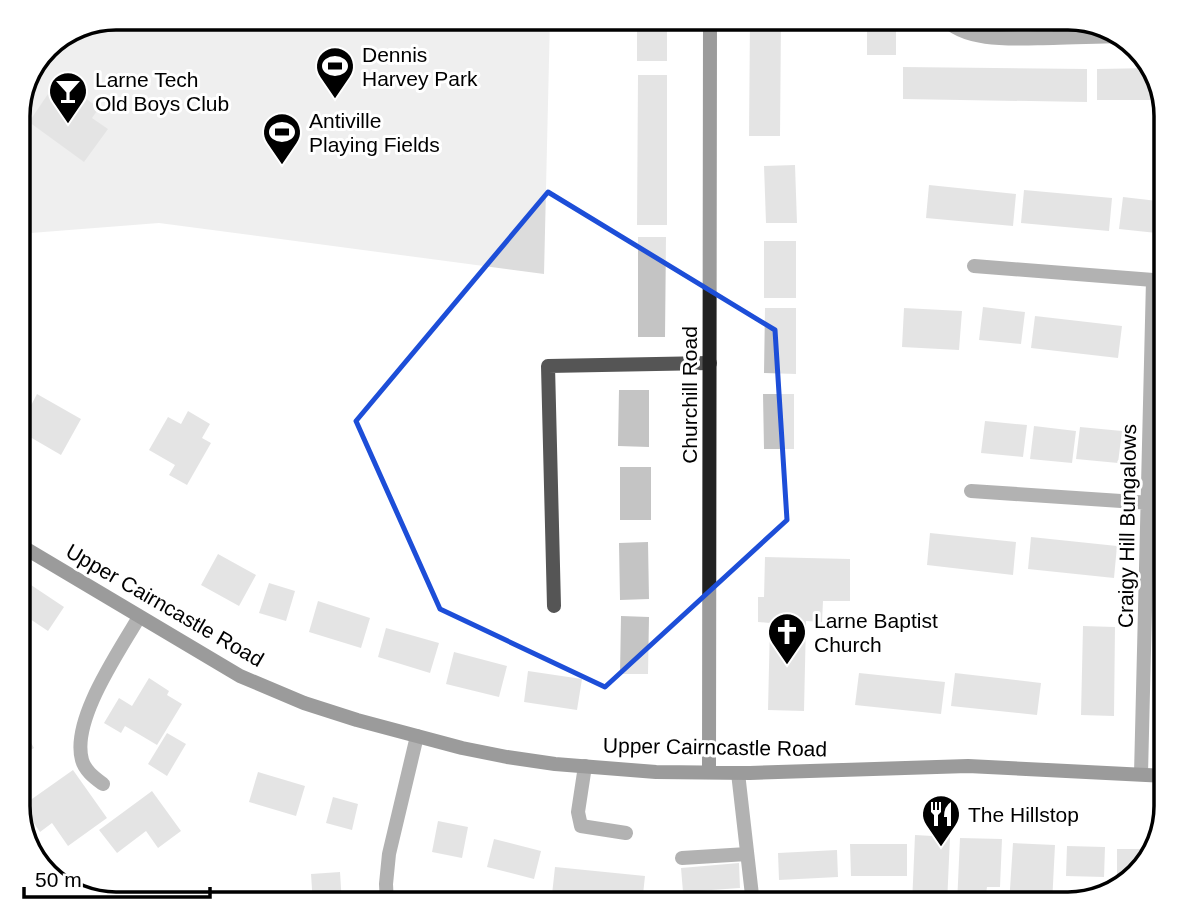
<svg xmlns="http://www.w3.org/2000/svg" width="1184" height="922" viewBox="0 0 1184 922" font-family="Arial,sans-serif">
<rect width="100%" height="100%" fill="#fff"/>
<!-- green -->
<path fill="#dcdcdc" d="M116,18H550L544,274L159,223L18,234V109L51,42Z"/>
<!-- building -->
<path fill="#c4c4c4" d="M637,18H667V61H637Z
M750,18H781L780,136H749Z
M867,18H896V55H867Z
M903,67L1087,69V102L903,99Z
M1153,68L1157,73L1163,100H1097V69Z
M638,75H667V225H637Z
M50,91L67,103L75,91L99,108L92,118L108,129L84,162L29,122Z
M795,165L797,223H766L764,166Z
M929,185L1016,194L1013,226L926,218Z
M1024,190L1112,198L1109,231L1021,223Z
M1123,197L1166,202V234L1119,229Z
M638,237H666L665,337H638Z
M764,241H796V298H764Z
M983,307L1025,312L1021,344L979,340Z
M765,308H796V374L764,373Z
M904,308L962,311L959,350L902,347Z
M1035,316L1122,326L1118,358L1031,348Z
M619,390H649V447L618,446Z
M37,394L81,419L61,455L18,430Z
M763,394H794V449H764Z
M188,411L210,424L202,438L211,443L187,485L169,475L175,465L149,450L168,417L181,424Z
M985,421L1027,425L1023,457L981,453Z
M1034,426L1076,431L1072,463L1030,459Z
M1080,427L1122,431L1118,463L1076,459Z
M620,467H651V520H620Z
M930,533L1016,542L1013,575L927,565Z
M1031,537L1117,546L1114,578L1028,569Z
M648,542L649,599L620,600L619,543Z
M218,554L256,575L239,606L201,585Z
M765,557L850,559V601H823L822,622L806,621L804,711L768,710L770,623L758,622V597H764Z
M25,581L64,607L48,631L18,611V591Z
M269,583L295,591L286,621L259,613Z
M318,601L370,618L361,648L309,632Z
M621,616L649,617L648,674H620Z
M1083,626L1115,627L1114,716L1081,715Z
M386,628L439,643L430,673L378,657Z
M454,652L507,666L499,697L446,684Z
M528,671L582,679L577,710L524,702Z
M859,673L945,682L941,714L855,705Z
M955,673L1041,683L1037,715L951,706Z
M149,678L169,691L167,695L182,704L157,745L125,726L121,733L104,723L119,698L132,706Z
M18,720L34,748L18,758Z
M167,733L186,744L167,776L148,764Z
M73,770L107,818L68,846L52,823L40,832L22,806Z
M258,772L305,786L296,816L249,802Z
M152,791L181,831L158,848L146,831L117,853L99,830Z
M333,797L358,804L352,830L326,823Z
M438,821L468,827L462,858L432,852Z
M915,835L950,837L947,904H912Z
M960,838L1002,839L1000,887H987L986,894L993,895V904H957Z
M494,839L541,851L534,879L487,867Z
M1013,843L1055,845L1052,904H1009Z
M850,844H907V876H851Z
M1067,846L1105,847L1104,877L1066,876Z
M1117,849H1150L1142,871L1131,880H1117Z
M837,850L838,877L779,880L778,853Z
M739,863L740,888L683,892L681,868Z
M555,867L645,876L642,904H551Z
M340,872L342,904H313L311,874Z"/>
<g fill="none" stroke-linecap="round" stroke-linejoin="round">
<!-- lane -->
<path stroke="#555" stroke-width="14" d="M554,606L548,366L710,363
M585,766L578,812L581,826L626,833
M738,773L753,904
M103,784C95,778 85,771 82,760C71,720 119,652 139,617
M682,858L747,854"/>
<!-- street -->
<path stroke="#555" stroke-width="14" d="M944,18C966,44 1021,38 1053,38C1075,37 1097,37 1118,36
M974,266L1166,281
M971,491L1166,504
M1141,774L1153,280
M387,904L386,884L389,854L417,736"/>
<!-- secondary -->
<path stroke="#222" stroke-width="14" d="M18,544L240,676L304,703L357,720L462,748L507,757L555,764L656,772L750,773L968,766L1166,776
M709,772L710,18"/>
</g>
<!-- marked area -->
<path d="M0 0H1184V922H0ZM548,192L775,330L787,520L605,687L440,609L356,421Z" fill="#fff" fill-opacity=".55" fill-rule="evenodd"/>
<path fill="none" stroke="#1d4ed8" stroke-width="5" stroke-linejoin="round" d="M548,192L775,330L787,520L605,687L440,609L356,421Z"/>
<!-- icons -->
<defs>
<symbol id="stadium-pin" viewBox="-11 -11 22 30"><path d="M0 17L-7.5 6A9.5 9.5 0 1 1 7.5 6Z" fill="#000" stroke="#fff"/><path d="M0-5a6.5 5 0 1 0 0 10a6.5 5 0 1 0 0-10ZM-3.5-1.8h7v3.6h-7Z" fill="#fff"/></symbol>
<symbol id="bar-pin" viewBox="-11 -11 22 30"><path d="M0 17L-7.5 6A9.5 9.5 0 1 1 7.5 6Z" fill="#000" stroke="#fff"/><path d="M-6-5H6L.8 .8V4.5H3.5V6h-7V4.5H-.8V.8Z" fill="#fff"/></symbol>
<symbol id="church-pin" viewBox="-11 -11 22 30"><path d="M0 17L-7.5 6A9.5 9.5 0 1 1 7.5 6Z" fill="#000" stroke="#fff"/><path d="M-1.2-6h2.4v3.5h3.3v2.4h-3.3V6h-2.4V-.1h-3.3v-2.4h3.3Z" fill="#fff"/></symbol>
<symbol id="restaurant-pin" viewBox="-11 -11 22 30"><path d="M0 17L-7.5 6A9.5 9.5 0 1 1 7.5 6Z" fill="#000" stroke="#fff"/><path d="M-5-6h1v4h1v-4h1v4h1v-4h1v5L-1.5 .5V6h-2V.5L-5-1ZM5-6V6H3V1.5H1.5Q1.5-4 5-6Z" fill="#fff"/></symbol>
</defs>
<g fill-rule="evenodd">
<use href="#stadium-pin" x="313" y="44" width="44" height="60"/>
<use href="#bar-pin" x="46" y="69" width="44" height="60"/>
<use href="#stadium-pin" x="260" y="110" width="44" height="60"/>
<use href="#church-pin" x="765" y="610" width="44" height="60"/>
<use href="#restaurant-pin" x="919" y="792" width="44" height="60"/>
</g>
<g text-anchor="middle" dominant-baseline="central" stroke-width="6" stroke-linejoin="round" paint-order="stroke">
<!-- poi labels -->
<g font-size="21" fill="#000" stroke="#fff" text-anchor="start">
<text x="362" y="54">Dennis<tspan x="362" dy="24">Harvey Park</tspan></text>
<text x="95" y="79">Larne Tech<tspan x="95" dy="24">Old Boys Club</tspan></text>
<text x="309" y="120">Antiville<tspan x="309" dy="24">Playing Fields</tspan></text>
<text x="814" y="620">Larne Baptist<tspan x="814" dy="24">Church</tspan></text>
<text x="968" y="814">The Hillstop</text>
</g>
<!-- street labels -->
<g font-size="21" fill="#000" stroke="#fff">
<text transform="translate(689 395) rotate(-90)">Churchill Road</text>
<text transform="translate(1127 526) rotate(-89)">Craigy Hill Bungalows</text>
<text transform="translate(165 605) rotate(30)">Upper Cairncastle Road</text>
<text transform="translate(715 747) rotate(1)">Upper Cairncastle Road</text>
</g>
</g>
<!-- crop -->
<path d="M0 0H1184V922H0ZM116 30H1068A86 86 0 0 1 1154 116V806A86 86 0 0 1 1068 892H116A86 86 0 0 1 30 806V116A86 86 0 0 1 116 30Z" fill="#fff" fill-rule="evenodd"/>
<path fill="none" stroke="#000" stroke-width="3.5" d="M116 30H1068A86 86 0 0 1 1154 116V806A86 86 0 0 1 1068 892H116A86 86 0 0 1 30 806V116A86 86 0 0 1 116 30Z"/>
<!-- scale -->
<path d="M24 887v10h186v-10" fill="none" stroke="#000000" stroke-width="3.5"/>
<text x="35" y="887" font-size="21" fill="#000000" stroke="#ffffff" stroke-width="5" paint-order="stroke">50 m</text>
</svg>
